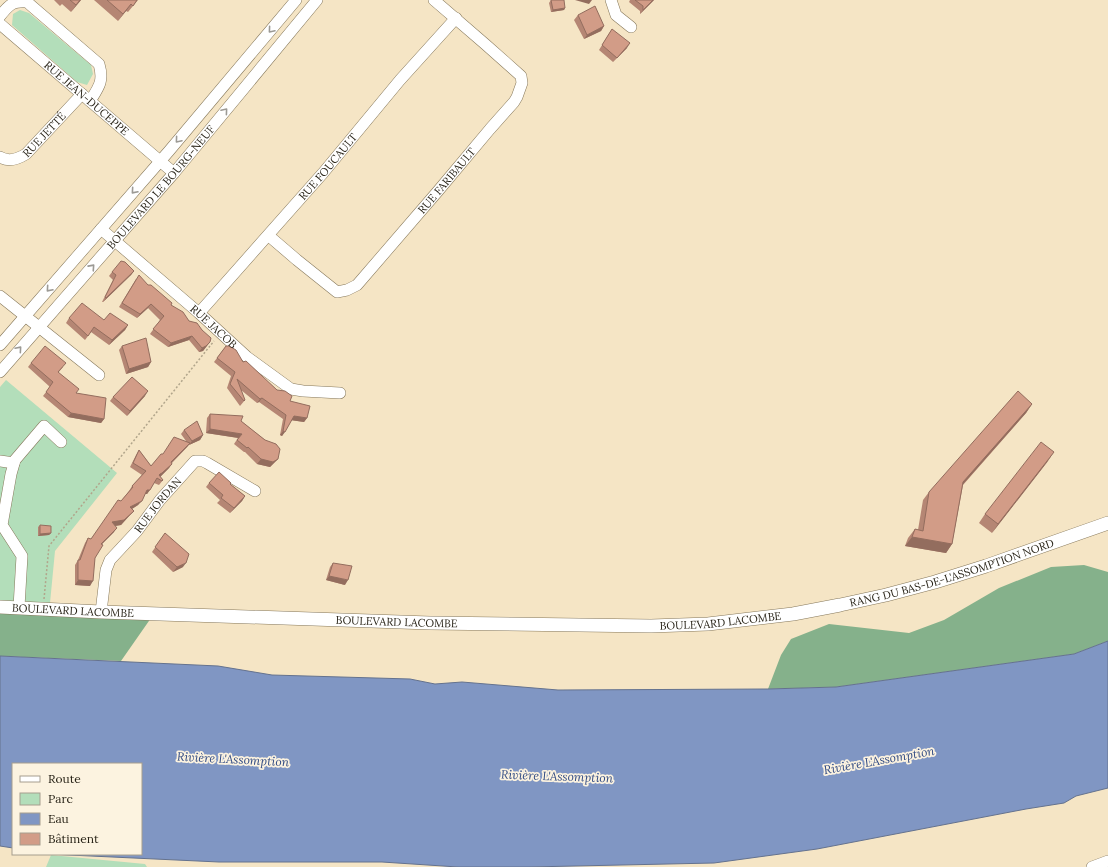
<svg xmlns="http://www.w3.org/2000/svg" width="1108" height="867" viewBox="0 0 1108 867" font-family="Lora,serif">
<rect width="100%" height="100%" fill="#f5e5c5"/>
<!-- green -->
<path fill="#b3deba" d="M20,10L29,13L91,65L93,74L87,85L77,82L12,25L13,14Z
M6,380L117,473L55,551L50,603L48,609L0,604V387Z
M51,855L145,864L147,867H46Z"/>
<!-- forest -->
<path fill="#85b18b" d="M1084,565L1108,572V641L1074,654L836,687L768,689L781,655L791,639L829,624L909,633L944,620L999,588L1051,567Z
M0,606L158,608L121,661L0,656Z"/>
<!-- water -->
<path fill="#8096c3" stroke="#64728e" d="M1108,641V788L1076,796L1064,803L1026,809L817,849L714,863L529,867H458L382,862H219L48,854H141V764H13V848L0,846V656L218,666L272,675L410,679L435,684L462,682L558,690L768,689L836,687L1074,654Z"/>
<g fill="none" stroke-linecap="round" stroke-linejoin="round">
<defs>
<g id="minor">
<path d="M611,0L616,15L631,27"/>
<path d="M0,16C9,5 12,1 27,2L99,64C104,81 99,87 90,101"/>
<path id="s1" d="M0,24L174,173"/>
<path id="s2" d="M0,157C8,162 18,159 26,154L82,94"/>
<path id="s3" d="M101,229L199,313L247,357L291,389L303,391L340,393"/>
<path id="s4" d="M269,236L297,260L337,292L347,290L357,285L438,191L490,129L514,102L517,97L522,83L521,76L485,44L434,0"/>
<path d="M0,296L99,375"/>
<path id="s5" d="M199,313L323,173L400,80L456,18"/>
<path d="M0,345L169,151L296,0"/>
<path id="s6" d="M0,372L174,173L317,0"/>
<path d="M0,461L14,463"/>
<path d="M19,607L22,556L2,525L11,474L15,460L44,426L61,442"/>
<path id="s7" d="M101,612L106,570L110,560L137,531L160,500L195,461H203L207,463L255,491"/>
<path d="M1092,867L1108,861"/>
</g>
<g id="major">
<path id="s8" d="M0,607L101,612L430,623L651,626L708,624L793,614L840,605L886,595L935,582L986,566L1108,523"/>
</g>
</defs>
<!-- minor casing -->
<use href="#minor" stroke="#86785b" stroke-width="12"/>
<!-- major casing -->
<use href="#major" stroke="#86785b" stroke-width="14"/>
<!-- path -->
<path stroke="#b1a58b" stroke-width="1.5" stroke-dasharray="2 2" stroke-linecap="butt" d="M44,599L49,546L214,341"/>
<!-- minor -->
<use href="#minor" stroke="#fff" stroke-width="11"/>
<!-- major -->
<use href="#major" stroke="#fff" stroke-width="13"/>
</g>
<!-- wall -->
<path fill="#b58674" d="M54,0H81L71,12L62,4L60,6Z
M94,0H138L128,12L126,11L118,21Z
M551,0L565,8L564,10L551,12L549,3Z
M630,0H654L640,14V11L629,2Z
M578,15L604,26L601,31L584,39L574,20Z
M612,29L627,48L613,62L599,50Z
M134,271L131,275L103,302H102L113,280L109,276L112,272Z
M136,279L148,285L189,321L210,342L203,351L199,352L189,340L168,347L150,334L160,320L148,308L137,318L119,307Z
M69,318L104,320L128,325L125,330L109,345L91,332L85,340L66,323Z
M122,346L151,362L148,367L126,374L119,350Z
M226,346L243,362L290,401L307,418L304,422L291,420L282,436L280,435L283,419L259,402L257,403L241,390L245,400L240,406L227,388L231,376L214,362Z
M31,363L63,367L58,373L76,393L104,419L101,423L68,417L43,396L50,387L28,367Z
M145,396L127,416L110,401L113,397Z
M1032,404L1026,413L963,485L952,544L946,553L905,546L908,538L915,529L918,530L923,500L929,492Z
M210,414L241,421L265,440L278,459L270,467L257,464L245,452H244L234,444L238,438L206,433L207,418Z
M184,430L203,435L200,440L189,445L172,463L169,468L160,477L163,480L159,485L154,483L147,494H145L138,505L132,509L134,511L130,515L121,525L115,526L114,532L102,544L95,558L90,586L75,585V565L78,560L85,543L88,538L91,539L129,491L132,486L142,475L130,467L136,455L139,450L151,466L163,454L186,441L181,434Z
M1048,461L992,533L979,523L985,514Z
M209,483L230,484L245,496L242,501L230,513L217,503L220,500L206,487Z
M40,525L51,533L49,535L38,536V527Z
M165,533L183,567L173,572L152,552Z
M333,563L345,585L326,580L330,567Z"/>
<!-- shaded-wall -->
<path fill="#936d5e" d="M80,0H81L71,12L76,5Z
M575,0H592L589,4Z
M653,0H654L640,14L643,10Z
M131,4L126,11L118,21L123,14Z
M565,8L564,10L551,12L553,10Z
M604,26L601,31L584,39L587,35Z
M630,43L627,48L613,62L617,58Z
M134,271L131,275L103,302L106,298Z
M151,304L148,308L137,318L140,314Z
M128,325L125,330L109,345L112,340Z
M192,336L189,340L168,347L171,343Z
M210,342L203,351L199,352L202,348Z
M151,362L148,367L126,374L129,369Z
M148,391L145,396L127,416L130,411Z
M262,398L259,402L257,403L260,399Z
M1032,404L1026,413L957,491L963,482Z
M71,413L104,419L101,423L68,417Z
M294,416L307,418L304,422L290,420Z
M210,429L242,434L239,438L206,433Z
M283,431L285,432L282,436L280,435Z
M203,435L200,440L189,445L192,441Z
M190,443L187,447L168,466L171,462Z
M1054,452L1048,461L992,533L998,524Z
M261,459H278L270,467L257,464Z
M172,464L169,468L159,478H157L160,474Z
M147,490H150L147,494H144Z
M245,496L242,501L230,513L234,508Z
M142,501L138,505L127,512L130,507Z
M134,511L130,515L121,525L108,527L112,522Z
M117,528L114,532L98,548L101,544Z
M51,533L49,535L38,536L40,534Z
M912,537L952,544L946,553L905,546Z
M186,563L183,567L173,572L177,567Z
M329,576L348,580L345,585L326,580Z
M78,580L93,581L90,586L75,585Z"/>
<!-- building -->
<path fill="#d29c87" stroke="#936d5e" d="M70,0H80L76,5Z
M107,0H137L133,6L131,4L123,14Z
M551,0H564L565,8L553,10Z
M635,0H653L643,10V6Z
M595,6L604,26L587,35L578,15Z
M612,29L630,43L617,58L602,45Z
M121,261L125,262L134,271L106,298L105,297L116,275L112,272Z
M139,275L148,285H151L172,303L171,305L183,312L189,321L197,323L202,330L211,338L210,342L206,346L202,348L192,336L171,343L153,329L164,316L151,304L140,314L122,303Z
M82,303L104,320L110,313L128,325L112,340L94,327L88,336L69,318Z
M146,338L151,362L129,369L122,346Z
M45,346L66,363L58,372L79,389L76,393L106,398L104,419L71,413L46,392L53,382L31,363Z
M226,346H229L236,350L243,362L246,361L277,390L285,391L292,396L290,401L310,406L307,418L294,416L285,432L283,431L286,415L262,398L260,399L237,379L245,400L244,401L230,384L235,372L217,358Z
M132,377L148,391L130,411L113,397Z
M1018,391L1032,404L963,482L952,544L912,537L915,529L923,531L929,492Z
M210,414L243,416L241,421L265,440L276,444L280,449L278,459L273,462L261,459L248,447L247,448L237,440L242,434L210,429Z
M197,421L203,435L192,441L184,430Z
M174,437L190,443L171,462L172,464L162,473L160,474L159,475L163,480L162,481L157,478L150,490H147L142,501L130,507L134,511L124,520L112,522L117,528L101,544L103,545L95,558L93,581L78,580V560H80L88,538L91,539L118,500L121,501L133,487L132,486L146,471L133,463L139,450L151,466L161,454H163Z
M1041,442L1054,452L998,524L985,514Z
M219,472L231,483L230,484L245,496L234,508L221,498L223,495L209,483Z
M40,525L51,526V533L40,534Z
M165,533L189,554L186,563L177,567L155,547Z
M333,563L352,566L348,580L329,576Z"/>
<!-- one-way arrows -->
<defs><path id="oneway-chevron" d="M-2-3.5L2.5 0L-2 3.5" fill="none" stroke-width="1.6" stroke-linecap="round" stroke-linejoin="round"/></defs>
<g stroke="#9c9a95">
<use href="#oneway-chevron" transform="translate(271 30) rotate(130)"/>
<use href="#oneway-chevron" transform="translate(225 111) rotate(-50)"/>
<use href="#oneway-chevron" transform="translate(178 140) rotate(130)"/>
<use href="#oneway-chevron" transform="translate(134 191) rotate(131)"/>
<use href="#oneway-chevron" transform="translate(92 267) rotate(-48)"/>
<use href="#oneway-chevron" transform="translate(49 289) rotate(131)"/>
<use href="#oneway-chevron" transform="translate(19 349) rotate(-49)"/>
</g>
<g text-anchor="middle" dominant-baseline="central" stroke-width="3.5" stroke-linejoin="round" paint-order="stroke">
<!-- street labels -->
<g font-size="11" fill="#241f13" stroke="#fcf3e0">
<text stroke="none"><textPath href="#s1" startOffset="114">RUE JEAN-DUCEPPE</textPath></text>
<text stroke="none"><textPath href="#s2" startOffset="54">RUE JETTÉ</textPath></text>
<text stroke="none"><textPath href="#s5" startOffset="195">RUE FOUCAULT</textPath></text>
<text stroke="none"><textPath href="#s4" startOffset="247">RUE FARIBAULT</textPath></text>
<text stroke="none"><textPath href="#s6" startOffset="245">BOULEVARD LE BOURG-NEUF</textPath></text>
<text stroke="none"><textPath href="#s3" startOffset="149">RUE JACOB</textPath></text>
<text stroke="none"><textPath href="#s7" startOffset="126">RUE JORDAN</textPath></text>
<text stroke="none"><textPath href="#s8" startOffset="958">RANG DU BAS-DE-L'ASSOMPTION NORD</textPath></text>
<text stroke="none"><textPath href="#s8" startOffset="73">BOULEVARD LACOMBE</textPath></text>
<text stroke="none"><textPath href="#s8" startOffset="721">BOULEVARD LACOMBE</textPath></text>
<text stroke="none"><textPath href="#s8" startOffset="397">BOULEVARD LACOMBE</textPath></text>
</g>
<!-- water labels -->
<g font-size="12" font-style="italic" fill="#304a83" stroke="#fcf3e0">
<text transform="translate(233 759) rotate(3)">Rivière L'Assomption</text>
<text transform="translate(879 760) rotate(-10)">Rivière L'Assomption</text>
<text transform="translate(557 776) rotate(2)">Rivière L'Assomption</text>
</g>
</g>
<!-- legend -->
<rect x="12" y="763" width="130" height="92" fill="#fcf3e0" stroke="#a69e8e"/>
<rect x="20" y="776" width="20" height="6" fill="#ffffff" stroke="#a69e8e"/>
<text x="48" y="783" font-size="12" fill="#241f13">Route</text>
<rect x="20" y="793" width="20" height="12" fill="#b3deba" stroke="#a69e8e"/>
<text x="48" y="803" font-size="12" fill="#241f13">Parc</text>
<rect x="20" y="813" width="20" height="12" fill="#8096c3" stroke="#a69e8e"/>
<text x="48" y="823" font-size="12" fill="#241f13">Eau</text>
<rect x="20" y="833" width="20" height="12" fill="#d29c87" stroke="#a69e8e"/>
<text x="48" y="843" font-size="12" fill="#241f13">Bâtiment</text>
</svg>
